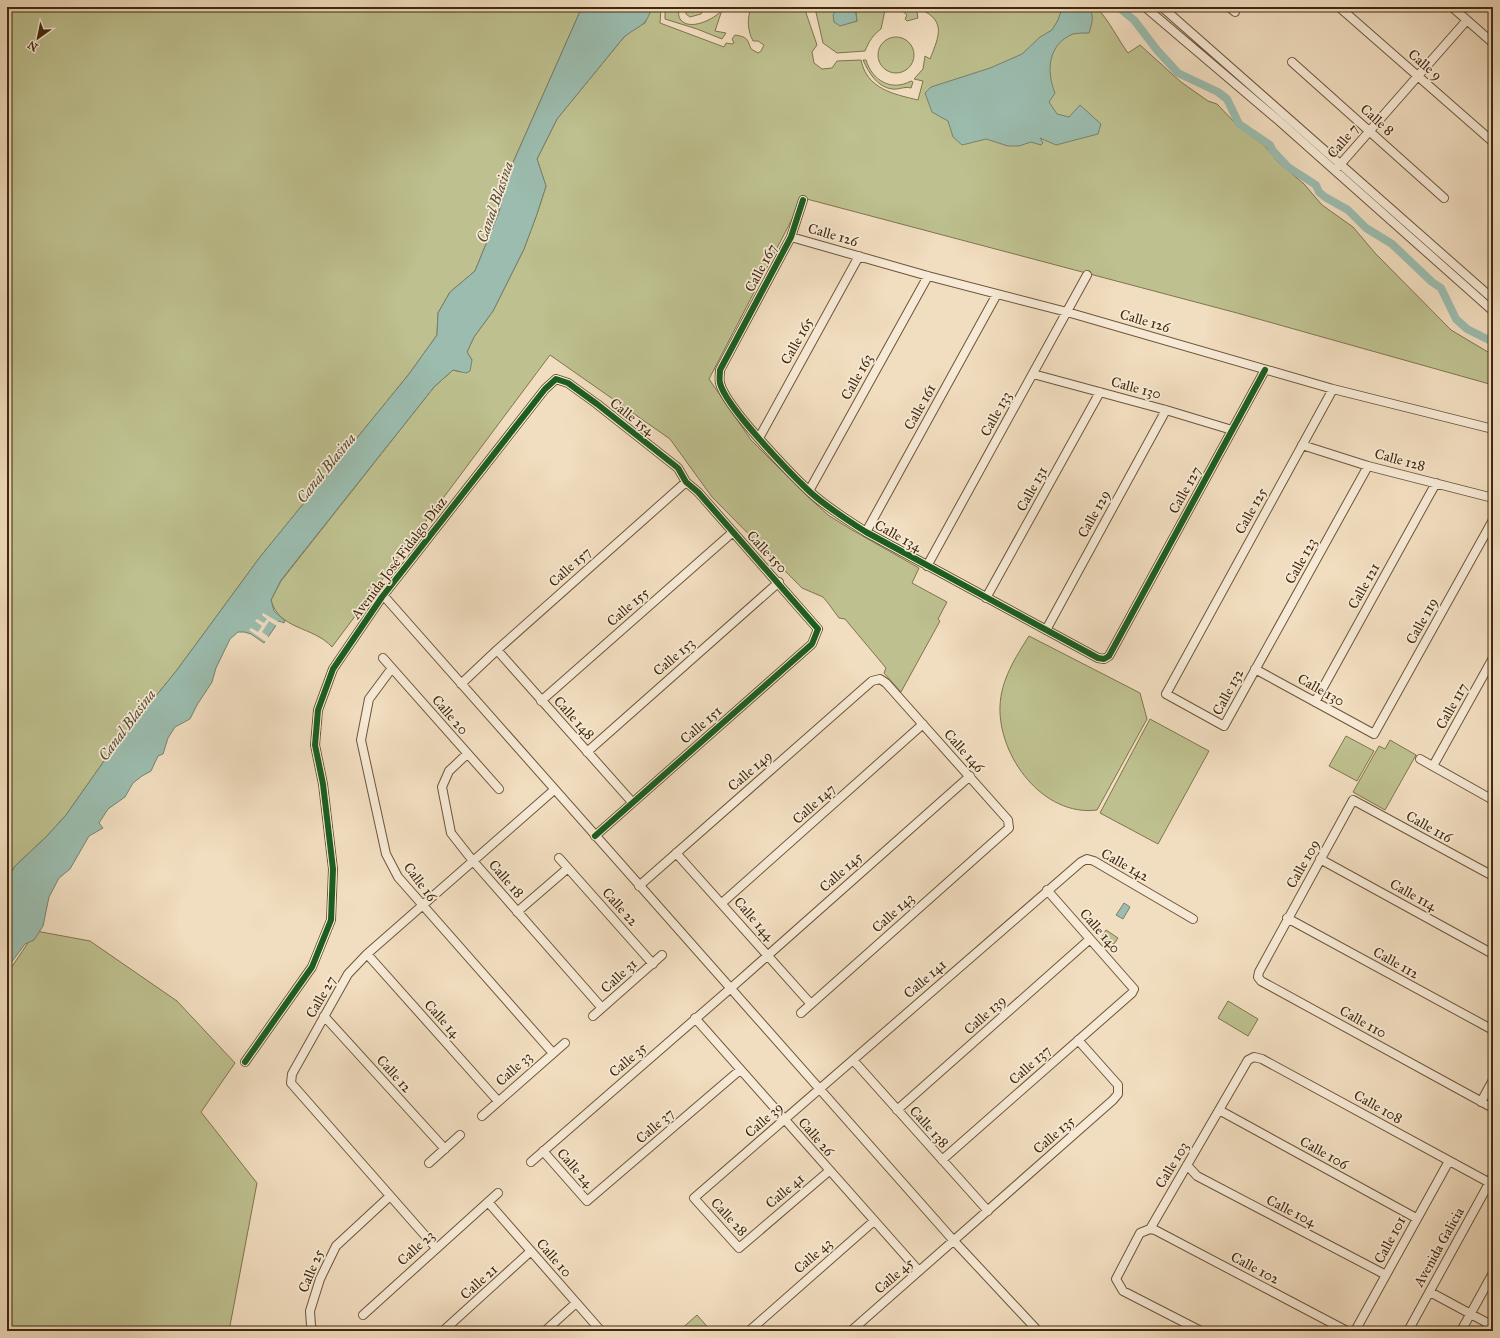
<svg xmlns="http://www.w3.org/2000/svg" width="1500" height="1338" viewBox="0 0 1500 1338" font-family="'IM FELL Great Primer',serif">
<rect width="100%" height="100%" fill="#f1ddbf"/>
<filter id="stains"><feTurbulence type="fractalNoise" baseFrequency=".005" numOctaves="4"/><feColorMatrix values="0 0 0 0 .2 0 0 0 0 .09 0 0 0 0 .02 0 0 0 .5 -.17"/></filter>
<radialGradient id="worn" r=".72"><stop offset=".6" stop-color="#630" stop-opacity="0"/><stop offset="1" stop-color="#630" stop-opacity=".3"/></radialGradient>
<!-- green -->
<path fill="#bec08f" stroke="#80744e" d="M7,7H582L511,167L499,212L475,271L450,292L438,313L437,335L409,374L260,557L177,670L109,754L66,815L46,837L15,866L7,880Z
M651,7H661L660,23L724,47L726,43L732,44L734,43L732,39L735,35C748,37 747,39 751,49L758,53L761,51L764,45L758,41H753C748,32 746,17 752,7H804L817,45L812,52L814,63L822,69L832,68L837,61L861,60C867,89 893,94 918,100L923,81L914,79L923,69L925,56L930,59C940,34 947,19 915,7L913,10L917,12L918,18L907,21L905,19L907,15L898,7H1096C1109,20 1117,38 1128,53L1140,45L1181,82L1208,101L1217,104L1240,128L1265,146L1278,162L1304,184L1322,205L1353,227L1375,253L1451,330L1493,355V385L1237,313L803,198L709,379L751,440L805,494L828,515L852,530L919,568L912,583L947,602L938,619L940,621L901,692L884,673L886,668L845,619L839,618L828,603L823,597L802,588L712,497L670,439L550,355L332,647C313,626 279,630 271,600L281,581L434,387L453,370L460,372L472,360L467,352L474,337L493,311L524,249L537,214L546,186L537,159L557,119L624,37L634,29L645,23Z
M665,7H681C678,11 678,15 680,19C689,32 715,19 722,10L715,31L726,33L722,39L697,29L665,19Z
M701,7H704L701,14L690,17L686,14V12Z
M821,7H838L835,10L845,24L857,21L855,7H889L885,10L881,29C873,35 869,41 865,51L837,53L823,43L815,8Z
M878 55a18 18 0 1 1 36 0a18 18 0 1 1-36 0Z
M863,60H866C872,80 891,92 911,81L913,82L911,88C904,86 899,90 892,89C877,87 869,73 863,60Z
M1029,636L1140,693L1147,719L1097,810C1043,817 998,756 1000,706C1001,680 1015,658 1029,636Z
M1150,719L1209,751L1158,844L1100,813Z
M1346,736L1374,751L1357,781L1329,766Z
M1390,740L1416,755L1385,810L1353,792L1379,746L1385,749Z
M1106,930L1118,938L1114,944L1102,937Z
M36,931L90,941L177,1001L235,1063L201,1112L257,1183L229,1331H7V974Z
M1228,1001L1258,1019L1248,1036L1218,1018Z
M697,1315L711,1331H679Z"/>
<!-- water -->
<path fill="#9bbcae" stroke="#77816d" d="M582,7L651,8C648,26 636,27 624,37L557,119L537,159L546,186L537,214L524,249L493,311L474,337L467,352L472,360L470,371L466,373L453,370L434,387L281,580L271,600L274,611L285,621L284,623L279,621L264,643L251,634L244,632H238L230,639L216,668L212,682L197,705L190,719L175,727L168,738L163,754L158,756L151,771L142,776L133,783L125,797L108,809L99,823L103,828L89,836L70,869L59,878L49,897L43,926L34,940L25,944L7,968V880L15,866L46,837L66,815L109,754L177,670L260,557L409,374L437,335L438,313L450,292L475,271L499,212L511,167Z
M838,7H855L857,21L840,26L834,22L833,15Z
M1065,7H1088C1095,15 1092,23 1089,33C1084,33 1078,33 1073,34C1048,44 1046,71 1055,93L1049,102L1057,114L1069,117L1080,105L1101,124L1098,134L1056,145L1040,138L1043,143L1041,145L1031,142L1019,146H1008L986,139L962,145L953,137L948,121L932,112L925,93L931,87L990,68L1022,54L1040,37L1052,30L1058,20L1061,11Z
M1124,903L1130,907L1123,919L1116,915Z"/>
<!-- pier -->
<path fill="#f1ddbf" d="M263,613L282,624H280L277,626L269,621L262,632L270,638L266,642L249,630L251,628L258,632L262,626L255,621L257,619L264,623L267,619L262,615Z"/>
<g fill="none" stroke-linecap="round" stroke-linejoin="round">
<!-- canal -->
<path stroke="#9bbcae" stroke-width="8" d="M1118,7L1134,20L1157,50L1178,73L1218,92L1227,99L1239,124L1270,145L1273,151L1288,167L1316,185L1319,192L1325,197L1348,210L1366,228L1392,244L1432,282L1441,288L1456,319L1467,329L1493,342"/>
<defs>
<path id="minor" d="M1145,7L1278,120L1493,311
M1162,7L1493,299
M1229,7L1235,12
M1339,7L1493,142
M1452,7L1493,43
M1292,62L1444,198
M1338,167L1467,20
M803,200L791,237L720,370C720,374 719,379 720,383C725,406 790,473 809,491C826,507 846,519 866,532L1098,658L1104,659L1109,656L1265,370
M791,237L928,276L1067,312L1333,389L1493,429
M1033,374L1166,410L1232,430
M1333,389L1166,694L1224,726L1368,466
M759,438L859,256
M1302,445L1368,466L1493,498
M809,491L928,276
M866,532L997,294
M927,566L1087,275
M383,595L954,1241L1038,1331
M986,598L1100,392
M1046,630L1166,410
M497,650L632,802
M383,658L499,789
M392,668L369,699L361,740L386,854L398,877L552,1052
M1255,669L1374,734L1493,520
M461,684L497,650L686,482
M541,701L733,532
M1315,702L1436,483
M587,752L779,582
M467,754L449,771L442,787L451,833L473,861L602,1008
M1420,759L1493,800
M1433,766L1493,658
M676,853L810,1003
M559,858L653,964
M1320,859L1493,954
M1493,876L1353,800L1259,972L1258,977L1261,981L1493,1108
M639,886L872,681L880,679L886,683L1008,820L1009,828L801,1013
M722,903L923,724
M517,912L568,868
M1287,918L1493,1030
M367,954L498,1101
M324,1016L445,1149
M593,1016L662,955
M695,1018L919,1271
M853,1060L988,1211
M245,1062L312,967L331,920L333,869L323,784L315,745L318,710L333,669L382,597L545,389L556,379L568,383L597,404L678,468L686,482L698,492L818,629L812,644L595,836
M1481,1102L1493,1080
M897,1110L1090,939
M1219,1110L1416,1218
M482,1116L565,1043
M543,1151L587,1201L740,1070
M942,1160L1132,993L1134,989L1047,890
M531,1162L731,988L970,776
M429,1163L460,1135
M1187,1165L1197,1176L1386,1275
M829,1171L739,1248L694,1198L1081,862L1087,859L1094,861L1193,919
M488,1202L601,1331
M1150,1229L1155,1230L1347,1331
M436,1248L291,1083L292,1074L348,974L367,954L554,790
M1430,1292L1493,1326
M363,1315L498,1193
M314,1331L311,1326L310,1311L320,1279L336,1246L390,1196
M443,1331L531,1251
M545,1331L576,1303
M749,1331L874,1221
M851,1331L1113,1100L1118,1094V1085L1078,1040
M1201,1331L1123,1291L1116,1279L1140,1233L1150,1229L1248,1060L1254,1057L1262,1059L1490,1183
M1355,1331L1449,1161
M1408,1331L1493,1176
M1461,1331L1493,1273"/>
</defs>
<!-- minor casing -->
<use href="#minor" stroke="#6d5539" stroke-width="10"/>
<!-- minor -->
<use href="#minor" stroke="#f6e9d5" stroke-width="8"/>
<defs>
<path id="cycleway" d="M803,200L791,237L720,370C720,374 719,379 720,383C725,406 790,473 809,491C826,507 846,519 866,532L1098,658L1104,659L1109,656L1265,370
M245,1062L312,967L331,920L333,869L323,784L315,745L318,710L333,669L382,597L545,389L556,379L568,383L597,404L678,468L686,482L698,492L818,629L812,644L595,836"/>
</defs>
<!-- cycleway casing -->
<use href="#cycleway" stroke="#f6e9d5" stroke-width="8"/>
<!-- cycleway -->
<use href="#cycleway" stroke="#1b5e20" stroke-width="6"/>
</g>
<g text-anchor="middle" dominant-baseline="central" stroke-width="3.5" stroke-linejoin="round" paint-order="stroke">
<!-- street labels -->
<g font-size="14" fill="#41280c" stroke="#f6e9d5">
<text transform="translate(1425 65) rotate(41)">Calle 9</text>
<text transform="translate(1377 120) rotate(42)">Calle 8</text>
<text transform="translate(1343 141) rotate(-50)">Calle 7</text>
<text transform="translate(833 235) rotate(16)">Calle 126</text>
<text transform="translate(761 268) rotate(-62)">Calle 167</text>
<text transform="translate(1145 321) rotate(16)">Calle 126</text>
<text transform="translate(797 341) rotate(-61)">Calle 165</text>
<text transform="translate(857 377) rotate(-61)">Calle 163</text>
<text transform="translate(1136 388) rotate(15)">Calle 130</text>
<text transform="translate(920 407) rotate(-61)">Calle 161</text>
<text transform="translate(996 414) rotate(-61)">Calle 133</text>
<text transform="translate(632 417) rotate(38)">Calle 154</text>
<text transform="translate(1400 460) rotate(15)">Calle 128</text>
<text transform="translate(1032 489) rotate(-61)">Calle 131</text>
<text transform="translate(1185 490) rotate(-61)">Calle 127</text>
<text transform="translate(1251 511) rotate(-61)">Calle 125</text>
<text transform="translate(1094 514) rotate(-61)">Calle 129</text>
<text transform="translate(898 536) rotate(29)">Calle 134</text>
<text transform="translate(767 552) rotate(47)">Calle 150</text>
<text transform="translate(399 558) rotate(-53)">Avenida José Fidalgo Díaz</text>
<text transform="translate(1301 561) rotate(-61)">Calle 123</text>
<text transform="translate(570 567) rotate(-42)">Calle 157</text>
<text transform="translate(1364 586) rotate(-61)">Calle 121</text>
<text transform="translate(628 607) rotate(-41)">Calle 155</text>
<text transform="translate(1422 621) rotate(-61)">Calle 119</text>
<text transform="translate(674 657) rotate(-41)">Calle 153</text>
<text transform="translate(1321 690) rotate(29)">Calle 130</text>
<text transform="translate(1228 692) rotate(-62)">Calle 132</text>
<text transform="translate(1452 706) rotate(-61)">Calle 117</text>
<text transform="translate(450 715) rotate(49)">Calle 20</text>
<text transform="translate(574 718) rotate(48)">Calle 148</text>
<text transform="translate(701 725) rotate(-41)">Calle 151</text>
<text transform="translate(964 751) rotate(48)">Calle 146</text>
<text transform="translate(750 771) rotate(-41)">Calle 149</text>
<text transform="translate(814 804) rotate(-42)">Calle 147</text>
<text transform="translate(1429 827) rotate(29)">Calle 116</text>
<text transform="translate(1303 864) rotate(-61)">Calle 109</text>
<text transform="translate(1125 865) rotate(29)">Calle 142</text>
<text transform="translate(841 872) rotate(-42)">Calle 145</text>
<text transform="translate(506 879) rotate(49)">Calle 18</text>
<text transform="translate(420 882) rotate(53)">Calle 16</text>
<text transform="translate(1413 895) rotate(29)">Calle 114</text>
<text transform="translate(620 907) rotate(48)">Calle 22</text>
<text transform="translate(893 913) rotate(-42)">Calle 143</text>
<text transform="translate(754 919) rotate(49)">Calle 144</text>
<text transform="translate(1100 931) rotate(49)">Calle 140</text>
<text transform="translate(1396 963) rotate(29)">Calle 112</text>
<text transform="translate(619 976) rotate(-42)">Calle 31</text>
<text transform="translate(925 979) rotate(-41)">Calle 141</text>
<text transform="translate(321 997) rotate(-60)">Calle 27</text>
<text transform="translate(985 1015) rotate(-42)">Calle 139</text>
<text transform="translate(442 1019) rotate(48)">Calle 14</text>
<text transform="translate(1363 1022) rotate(29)">Calle 110</text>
<text transform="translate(628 1060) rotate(-41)">Calle 35</text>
<text transform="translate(1030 1065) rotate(-42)">Calle 137</text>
<text transform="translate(514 1069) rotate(-42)">Calle 33</text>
<text transform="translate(394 1074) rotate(48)">Calle 12</text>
<text transform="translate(1378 1107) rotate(29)">Calle 108</text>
<text transform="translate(764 1120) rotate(-41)">Calle 39</text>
<text transform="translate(655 1126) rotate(-41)">Calle 37</text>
<text transform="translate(929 1127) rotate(48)">Calle 138</text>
<text transform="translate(1054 1135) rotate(-41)">Calle 135</text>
<text transform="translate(816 1137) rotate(49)">Calle 26</text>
<text transform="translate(1324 1153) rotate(29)">Calle 106</text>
<text transform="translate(1172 1165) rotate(-59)">Calle 103</text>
<text transform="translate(575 1168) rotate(49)">Calle 24</text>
<text transform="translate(785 1191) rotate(-40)">Calle 41</text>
<text transform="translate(1291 1211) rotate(27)">Calle 104</text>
<text transform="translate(729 1217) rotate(47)">Calle 28</text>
<text transform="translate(1390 1240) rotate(-62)">Calle 101</text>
<text transform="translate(1439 1247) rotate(-61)">Avenida Galicia</text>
<text transform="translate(416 1248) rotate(-42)">Calle 23</text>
<text transform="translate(813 1256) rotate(-41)">Calle 43</text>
<text transform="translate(554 1258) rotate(49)">Calle 10</text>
<text transform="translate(1255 1268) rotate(28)">Calle 102</text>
<text transform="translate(311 1271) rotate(-68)">Calle 25</text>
<text transform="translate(894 1276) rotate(-41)">Calle 45</text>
<text transform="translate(479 1282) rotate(-42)">Calle 21</text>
</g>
<!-- water labels -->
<g font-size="15" font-style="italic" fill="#584d34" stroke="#f6e9d5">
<text transform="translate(495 202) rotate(-71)">Canal Blasina</text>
<text transform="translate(326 468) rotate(-51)">Canal Blasina</text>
<text transform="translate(127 725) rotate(-53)">Canal Blasina</text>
</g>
</g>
<!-- margin -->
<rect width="1500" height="1338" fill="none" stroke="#f1ddbf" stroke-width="24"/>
<rect x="8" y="8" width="1484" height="1322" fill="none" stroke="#41280c" stroke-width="2"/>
<rect x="12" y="12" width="1476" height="1314" fill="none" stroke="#41280c"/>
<!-- north arrow -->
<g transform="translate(38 38) rotate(213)" stroke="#f6e9d5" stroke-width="3" paint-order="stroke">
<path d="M0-3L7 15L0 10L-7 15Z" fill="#41280c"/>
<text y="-6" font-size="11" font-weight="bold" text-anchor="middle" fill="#41280c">N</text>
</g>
<rect width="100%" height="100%" filter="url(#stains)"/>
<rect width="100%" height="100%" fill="url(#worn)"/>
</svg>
